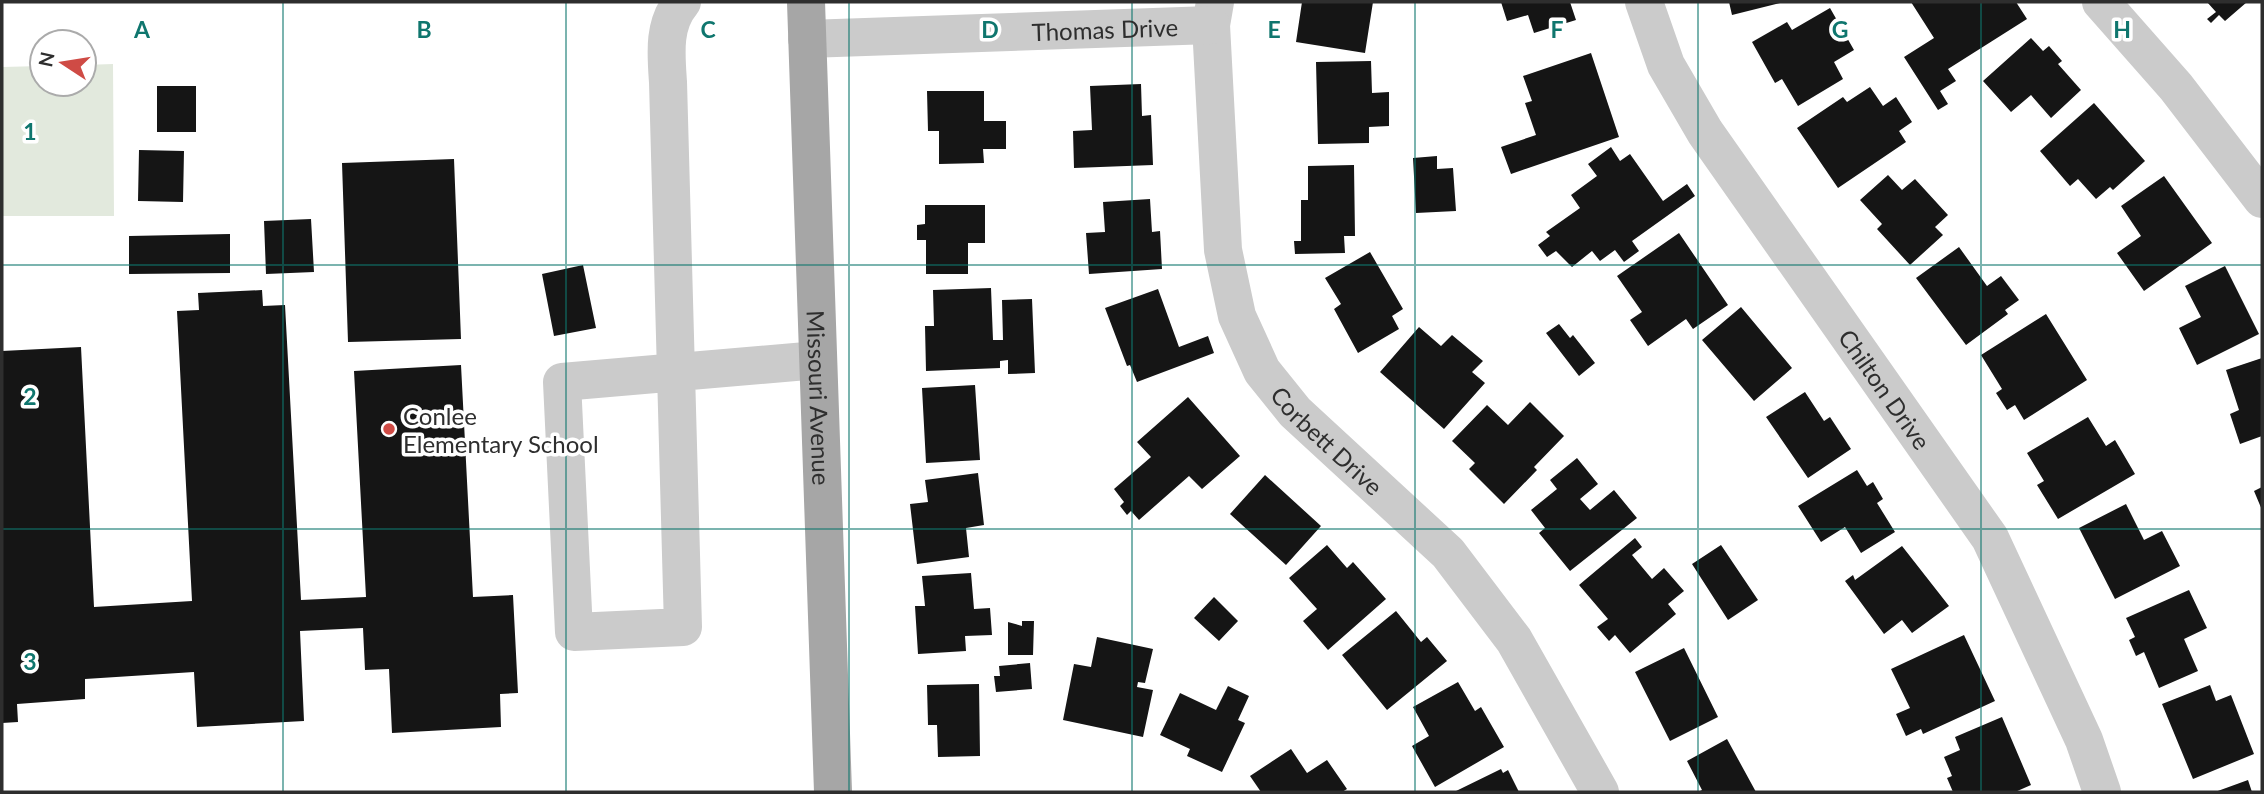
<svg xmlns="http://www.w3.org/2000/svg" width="2264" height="794" viewBox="0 0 2264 794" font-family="Lato,sans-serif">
<rect width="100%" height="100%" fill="#fff"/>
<!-- green -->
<path fill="#e2e9dd" d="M113,64L114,216H2V67L42,66V84H84V65Z"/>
<!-- building -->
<path fill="#151515" d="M1302,2H1373L1365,53L1296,42Z
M1501,2H1570L1576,20L1534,33L1528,15L1507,21Z
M1729,2H1780V3L1732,15Z
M1911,2H2016L2027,19L1948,69L1956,81L1940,91L1948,104L1938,110L1904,57L1934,38Z
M2207,2H2247L2225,21L2219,15L2211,23L2207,19L2216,12Z
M1830,8L1854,50L1834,62L1843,79L1798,106L1782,79L1775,83L1752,42L1787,22L1792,30Z
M2031,38L2043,51L2049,46L2062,61L2058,64L2081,90L2051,118L2031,95L2011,112L1983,81Z
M1591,53L1619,137L1511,174L1501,147L1536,135L1525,103L1532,101L1523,76Z
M1371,61L1372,93L1389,92V126L1369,127V143L1318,144L1316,62Z
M1141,84L1142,116L1151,115L1153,165L1074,168L1073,131L1092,130L1090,86Z
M157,86H196V132H157Z
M1870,87L1883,106L1896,97L1912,122L1899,131L1906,142L1838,188L1797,128L1843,97L1847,102Z
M927,91H984V121H1006V149H983L984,163L939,164V131H928Z
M2094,103L2145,161L2113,190L2110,187L2096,199L2078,179L2070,186L2040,151Z
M1611,147L1620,161L1630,154L1663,201L1687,184L1695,196L1632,241L1639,251L1624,262L1615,250L1600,261L1592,251L1572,267L1556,251L1547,257L1538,245L1550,236L1546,232L1580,208L1571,195L1597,176L1588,164Z
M139,150L184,151L183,202L138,201Z
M1437,156V169L1453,168L1456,211L1416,213L1413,158Z
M454,159L461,339L348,342L342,163Z
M1354,165L1355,236H1344L1345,253L1295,254L1294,241H1301V200H1308V166Z
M1888,175L1902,190L1915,179L1948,215L1935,227L1943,235L1910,265L1877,229L1882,224L1860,200Z
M2164,176L2212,243L2144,291L2117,253L2141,236L2121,206Z
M1150,199L1152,232L1160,231L1162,269L1089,274L1086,233L1105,232L1103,202Z
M925,205H985V243H968V274H926V240H917V225L925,224Z
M311,219L314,272L266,274L264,221Z
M1679,233L1728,305L1693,329L1686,319L1648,346L1630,320L1642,312L1617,276Z
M230,234V273L129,274V236Z
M1959,247L1987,286L2001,276L2019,300L2005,310L2008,314L1966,345L1916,278Z
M1370,252L1403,309L1392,316L1399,329L1358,353L1334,309L1341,304L1325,278Z
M583,265L596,328L554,336L542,274Z
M2225,266L2259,334L2197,365L2179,328L2201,317L2185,286Z
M991,288L993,340H1003L1002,300L1032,299L1035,373L1008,374V360L1000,361V368L926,371L925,326H934L933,290Z
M1158,289L1179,347L1208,336L1214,353L1137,382L1130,365L1127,366L1105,308Z
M262,290L263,306L285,305L301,600L366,597L354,371L461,365L473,597L513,595L518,693L500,694L501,727L392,733L389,669L365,670L363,628L300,631L304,721L197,727L194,672L85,679V699L17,704L18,722L2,723V351L81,347L94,607L192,601L177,311L199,310L198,293Z
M1741,307L1792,368L1754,401L1702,340Z
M2046,314L2087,380L2024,420L2015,405L2007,410L1996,393L2002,389L1981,355Z
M1559,324L1570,338L1573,335L1595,363L1579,376L1546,333Z
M1419,327L1441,346L1452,335L1483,361L1472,372L1485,383L1444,429L1380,372Z
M2262,358V436L2240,444L2230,414L2239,410L2226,370Z
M975,385L980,460L926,463L922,388Z
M1805,392L1824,421L1830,417L1851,449L1808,478L1766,417Z
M1188,397L1240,456L1202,489L1189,476L1139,520L1131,511L1127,515L1120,506L1124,502L1114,489L1151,457L1137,442Z
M1530,402L1564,436L1534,467L1537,470L1504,504L1469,469L1475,463L1452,441L1487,405L1508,425Z
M2088,417L2106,446L2115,440L2135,474L2058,519L2037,485L2044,481L2027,453Z
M1577,458L1598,484L1580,499L1590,510L1614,490L1637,518L1570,571L1539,533L1545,528L1531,510L1557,489L1550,480Z
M1857,470L1867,486L1873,482L1883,499L1877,503L1895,532L1861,553L1845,527L1821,542L1798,506Z
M978,473L984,525L966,528L969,557L917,564L910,504L928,502L925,480Z
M1265,475L1321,526L1286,565L1230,514Z
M2262,487V510L2254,491Z
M2126,504L2144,540L2162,531L2180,566L2115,599L2079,528Z
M1635,538L1642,547L1632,555L1652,579L1664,568L1684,591L1668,604L1676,614L1630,653L1615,635L1609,641L1597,627L1608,619L1579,585Z
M1327,545L1347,568L1353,562L1386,599L1328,650L1303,621L1317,609L1289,578Z
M1721,545L1758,600L1728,620L1692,564Z
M1902,546L1949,606L1912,633L1902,620L1884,634L1845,581L1853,575L1855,580Z
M971,573L974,609L990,608L992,635L965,636L966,651L918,654L915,606H925L922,576Z
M2189,590L2207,628L2184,639L2198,671L2159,688L2144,652L2136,656L2129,640L2135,637L2126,618Z
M1214,597L1238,621L1219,641L1194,618Z
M1396,611L1421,642L1427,637L1447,661L1387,710L1342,655Z
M1022,621H1034L1033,655H1008V622L1022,626Z
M1964,635L1995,701L1923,734L1921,729L1906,736L1896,714L1910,708L1891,669Z
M1097,637L1153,649L1145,683L1138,682L1137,687L1153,690L1143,737L1063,720L1074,664L1091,667Z
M1684,648L1718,717L1670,741L1635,672Z
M1030,663L1032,689L996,692L994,676H1000L999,666Z
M1458,682L1475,711L1481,707L1504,747L1435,787L1412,746L1429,736L1413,707Z
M979,684L980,756L938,757L937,725H928L927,685Z
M2210,685L2216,701L2231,695L2254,754L2193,779L2162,704Z
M1228,686L1249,696L1238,720L1245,723L1222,772L1187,756L1190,749L1160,735L1180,693L1216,710Z
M2002,717L2031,785L2015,792H1953L1947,778L1952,776L1944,757L1960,750L1955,737Z
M1727,739L1756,792H1698L1702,790L1687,761Z
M1291,749L1307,773L1327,760L1347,789L1342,792H1261L1250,776Z
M1501,769L1503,773L1508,770L1519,792H1454Z
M2248,780L2252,792H2215Z"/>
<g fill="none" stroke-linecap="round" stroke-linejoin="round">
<!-- minor -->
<g stroke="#cbcbcb" stroke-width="38">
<path d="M682,2C663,24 666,54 668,82L683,627L574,632L562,382L818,360"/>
<path id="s1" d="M1215,2L1211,25L1223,250L1237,316L1262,371L1295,412L1448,553L1514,640L1600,792"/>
<path id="s2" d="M1644,2L1666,65L1705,132L1990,538L2084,740L2102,792"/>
<path d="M2101,2L2176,87L2262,199"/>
<path id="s3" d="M807,39L1211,25"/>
</g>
<!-- major -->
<path stroke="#a6a6a6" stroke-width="38" id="s4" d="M806,2L833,792"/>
</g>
<!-- grid -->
<path fill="none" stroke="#0f766e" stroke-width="2" stroke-opacity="0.55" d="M283,2V792M566,2V792M849,2V792M1132,2V792M1415,2V792M1698,2V792M1981,2V792M2,265H2262M2,529H2262"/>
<!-- markers -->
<circle fill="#cf4b45" stroke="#fff" stroke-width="2.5" cx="389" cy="429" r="7"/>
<g text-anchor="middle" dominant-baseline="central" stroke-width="7" stroke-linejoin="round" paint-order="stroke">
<!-- street labels -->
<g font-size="24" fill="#2e2e2e" stroke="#fff">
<text stroke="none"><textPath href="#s3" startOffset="298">Thomas Drive</textPath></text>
<text stroke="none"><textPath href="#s2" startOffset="458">Chilton Drive</textPath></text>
<text stroke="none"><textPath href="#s4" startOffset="396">Missouri Avenue</textPath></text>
<text stroke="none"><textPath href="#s1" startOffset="472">Corbett Drive</textPath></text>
</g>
<!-- poi labels -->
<g font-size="24" fill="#2e2e2e" stroke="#fff" text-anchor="start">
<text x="403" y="415">Conlee<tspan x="403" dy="28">Elementary School</tspan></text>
</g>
</g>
<g font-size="23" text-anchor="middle" font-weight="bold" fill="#0f766e" stroke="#fff" stroke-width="7" stroke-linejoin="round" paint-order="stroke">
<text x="142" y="38">A</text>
<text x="424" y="38">B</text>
<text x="708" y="38">C</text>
<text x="990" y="38">D</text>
<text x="1274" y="38">E</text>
<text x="1557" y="38">F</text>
<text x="1840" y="38">G</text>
<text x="2122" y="38">H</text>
<text x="30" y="140">1</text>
<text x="30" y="405">2</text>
<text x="30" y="670">3</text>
</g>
<!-- border -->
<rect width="2264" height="794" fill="none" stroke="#2e2e2e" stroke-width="7"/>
<!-- north arrow -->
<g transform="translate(63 63) rotate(282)"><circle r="33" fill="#ffffff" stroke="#ababab" stroke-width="2"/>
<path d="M0-5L12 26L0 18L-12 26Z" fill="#cf4b45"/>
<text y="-10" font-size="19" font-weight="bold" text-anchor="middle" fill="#2e2e2e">N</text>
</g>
</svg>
